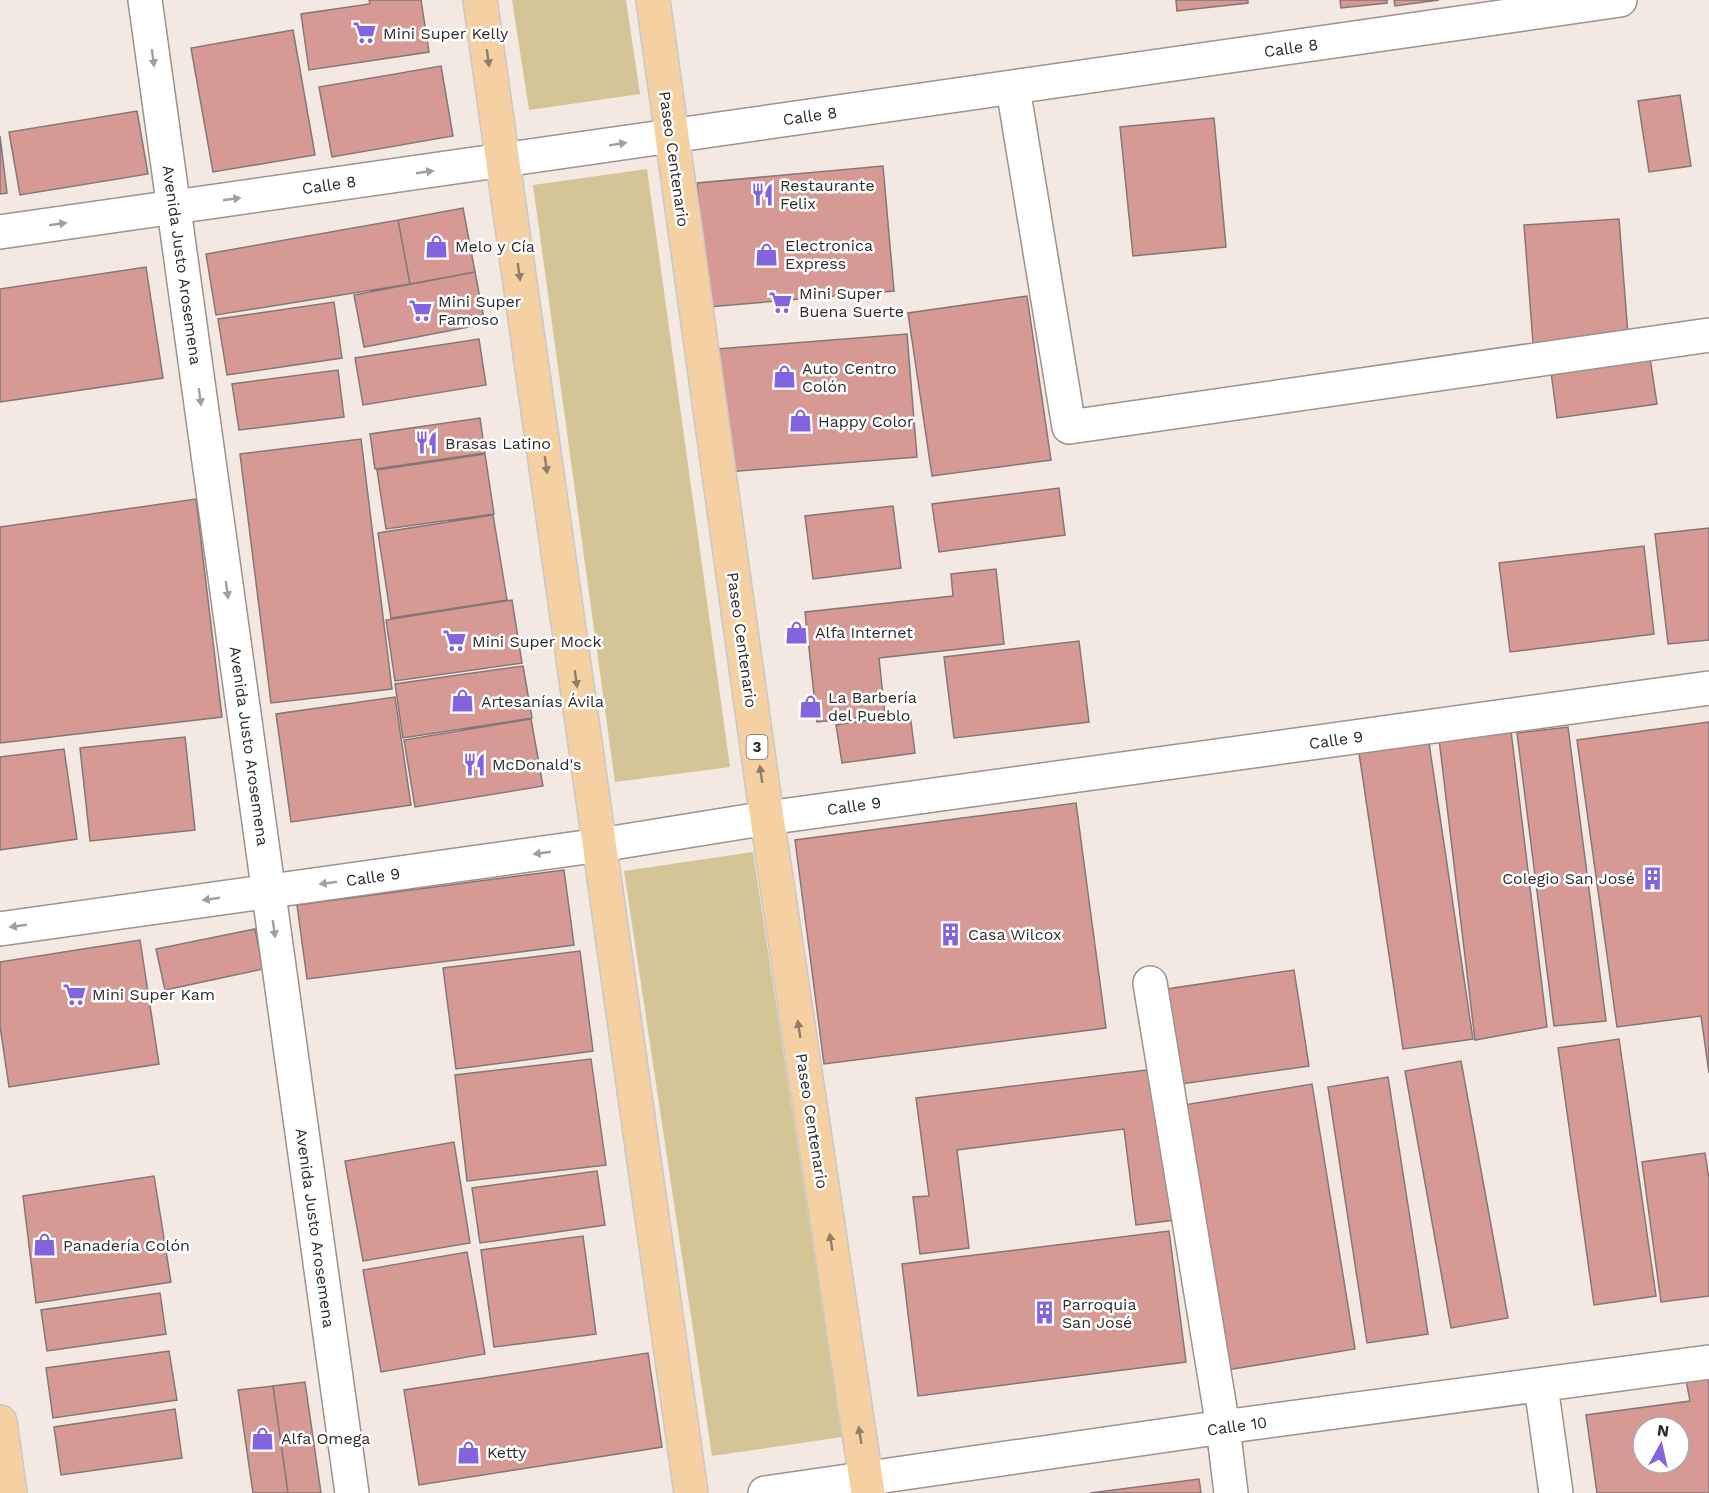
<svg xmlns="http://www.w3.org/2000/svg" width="1709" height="1493" viewBox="0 0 1709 1493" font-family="'Work Sans',sans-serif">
<rect width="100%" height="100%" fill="#f3e8e2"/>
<!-- green -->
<path fill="#d3c595" d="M512,0H626L640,94L529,110Z
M647,169L730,767L615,782L533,185Z
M753,852L842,1437L712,1456L624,871Z"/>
<!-- building -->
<path fill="#d79994" stroke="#847877" stroke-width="1.5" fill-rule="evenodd" d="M369,0H421L429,52L309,70L301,14L370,4Z
M1176,0H1248V3L1177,11Z
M1340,0H1387V3L1341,8Z
M1394,0H1439L1395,6Z
M293,30L315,155L213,172L191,48Z
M441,66L453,136L332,157L319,87Z
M1680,95L1691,166L1649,172L1638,101Z
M137,111L148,174L20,195L9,132Z
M1214,118L1226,247L1133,256L1120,127Z
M0,136L7,193L0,194Z
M883,166L894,291L708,307L697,183Z
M463,208L475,272L410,284L398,220Z
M1619,219L1628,335L1533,343L1524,225Z
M398,220L410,284L216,315L206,254Z
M146,267L163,378L0,402V289Z
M475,272L485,324L364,347L354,295Z
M1027,296L1051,460L932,476L908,313Z
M334,302L342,358L227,375L218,319Z
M907,334L917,457L727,472L717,349Z
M479,339L486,385L363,405L355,358Z
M1650,358L1657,404L1557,418L1551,372Z
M338,370L344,417L239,430L232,384Z
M480,418L485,453L375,469L370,434Z
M361,439L392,689L271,703L240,454Z
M485,454L494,514L386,529L377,470Z
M1059,488L1065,535L939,552L932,504Z
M196,499L222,717L0,743V527Z
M893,506L901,568L813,579L805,516Z
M493,515L507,600L391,618L378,533Z
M1709,528V640L1668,644L1655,534Z
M1644,546L1654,634L1510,652L1499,563Z
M996,569L1004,644L879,658L885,715L817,722L805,612L953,596L951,574Z
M512,600L522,663L395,681L386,620Z
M1079,641L1089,722L954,738L944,657Z
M523,666L532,718L403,738L395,684Z
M395,697L411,805L291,822L276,714Z
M910,714L915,753L842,763L836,725Z
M531,719L543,786L415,807L404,740Z
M1709,722V1073L1701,1016L1617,1027L1577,740Z
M1568,727L1606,1021L1554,1026L1517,733Z
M1511,731L1547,1027L1475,1040L1439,739Z
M185,737L195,830L90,841L80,748Z
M1429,743L1473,1039L1403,1049L1359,753Z
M64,749L77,839L0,850V757Z
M1076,803L1106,1028L824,1064L795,840Z
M564,870L574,945L307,979L297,905Z
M255,929L263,969L165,990L156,949Z
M140,940L159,1064L9,1087L0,1026V962Z
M580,951L593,1051L456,1069L443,968Z
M1294,970L1309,1066L1181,1084L1167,989Z
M1619,1039L1656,1296L1594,1305L1558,1048Z
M591,1059L606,1165L467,1181L455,1075Z
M1461,1061L1508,1318L1451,1328L1405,1071Z
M1163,1068L1183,1219L1136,1225L1124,1129L957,1150L969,1248L920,1254L913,1197L929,1196L916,1098Z
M1388,1077L1428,1334L1367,1343L1328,1087Z
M1312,1084L1355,1349L1227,1370L1184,1105Z
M454,1142L470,1243L363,1261L345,1161Z
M1705,1153L1709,1179V1296L1661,1302L1642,1162Z
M597,1171L605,1225L480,1243L472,1188Z
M154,1176L171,1282L36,1303L23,1196Z
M1169,1231L1186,1362L918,1396L902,1264Z
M583,1236L596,1334L494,1347L481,1250Z
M467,1252L485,1354L381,1372L363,1270Z
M160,1293L166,1334L47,1351L41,1310Z
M169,1351L177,1400L53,1418L46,1368Z
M648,1353L662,1447L419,1485L404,1390Z
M1709,1371V1493H1597L1586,1415L1690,1401L1685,1374ZM1643,1427H1679V1463H1643Z
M305,1382L321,1493H288L273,1386Z
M273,1386L288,1493H253L238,1390Z
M175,1409L182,1458L61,1475L54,1427Z
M1199,1479L1201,1493H1090Z"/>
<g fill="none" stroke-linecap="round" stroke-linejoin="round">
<defs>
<path id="minor" d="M145,0L352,1493
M1013,88L1069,427L1709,335
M0,232L1620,0
M0,929L600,845L767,818L1709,688
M1150,983L1223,1427L1231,1493
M1541,1386L1556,1493
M765,1493L1223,1427L1709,1362"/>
<path id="major" d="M480,0L691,1493
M653,0L767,818L868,1493
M0,1422L10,1493"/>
</defs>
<!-- minor casing -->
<use href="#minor" stroke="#9d928d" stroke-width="36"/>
<!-- major casing -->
<use href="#major" stroke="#c9c8c7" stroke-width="36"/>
<!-- minor -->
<use href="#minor" stroke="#fff" stroke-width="33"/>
<!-- major -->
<use href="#major" stroke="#f4d0a3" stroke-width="33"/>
</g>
<!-- one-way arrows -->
<defs><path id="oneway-solid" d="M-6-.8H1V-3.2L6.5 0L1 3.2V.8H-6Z" transform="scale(1.5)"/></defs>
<g fill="#a1a09f">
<use href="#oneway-solid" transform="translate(153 58) rotate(82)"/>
<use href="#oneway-solid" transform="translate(618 144) rotate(-9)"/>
<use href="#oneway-solid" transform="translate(425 172) rotate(-8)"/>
<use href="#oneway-solid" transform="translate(232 199) rotate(-8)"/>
<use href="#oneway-solid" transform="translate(58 224) rotate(-8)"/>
<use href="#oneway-solid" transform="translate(200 397) rotate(82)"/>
<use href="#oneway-solid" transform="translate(227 590) rotate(82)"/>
<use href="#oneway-solid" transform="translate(542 853) rotate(172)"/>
<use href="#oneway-solid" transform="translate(328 883) rotate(172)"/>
<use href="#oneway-solid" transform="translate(211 899) rotate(172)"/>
<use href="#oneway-solid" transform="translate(18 926) rotate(172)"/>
<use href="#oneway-solid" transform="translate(274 929) rotate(82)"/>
</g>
<g fill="#927e66">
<use href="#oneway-solid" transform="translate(488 58) rotate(82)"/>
<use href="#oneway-solid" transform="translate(519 272) rotate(82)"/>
<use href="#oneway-solid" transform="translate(546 465) rotate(82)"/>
<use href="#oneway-solid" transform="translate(576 679) rotate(82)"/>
<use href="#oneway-solid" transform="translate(761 774) rotate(-98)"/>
<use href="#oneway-solid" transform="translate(799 1029) rotate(-99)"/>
<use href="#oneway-solid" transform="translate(831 1242) rotate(-99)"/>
<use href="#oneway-solid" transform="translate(860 1435) rotate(-99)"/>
</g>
<!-- icons -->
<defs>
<symbol id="supermarket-bare" viewBox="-9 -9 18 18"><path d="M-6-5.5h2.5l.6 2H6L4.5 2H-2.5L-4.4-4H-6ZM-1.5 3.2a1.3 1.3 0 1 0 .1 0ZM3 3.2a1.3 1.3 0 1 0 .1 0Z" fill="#8264df" stroke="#fff" stroke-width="2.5" paint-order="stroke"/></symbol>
<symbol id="restaurant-bare" viewBox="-9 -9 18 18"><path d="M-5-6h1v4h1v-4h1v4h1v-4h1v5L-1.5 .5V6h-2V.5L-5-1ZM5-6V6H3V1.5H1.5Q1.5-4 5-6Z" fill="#8264df" stroke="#fff" stroke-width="2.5" paint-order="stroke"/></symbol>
<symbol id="shop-bare" viewBox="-9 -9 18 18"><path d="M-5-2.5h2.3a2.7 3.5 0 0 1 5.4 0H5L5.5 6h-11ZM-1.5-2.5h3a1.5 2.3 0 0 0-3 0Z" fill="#8264df" stroke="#fff" stroke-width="2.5" paint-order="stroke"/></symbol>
<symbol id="building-bare" viewBox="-9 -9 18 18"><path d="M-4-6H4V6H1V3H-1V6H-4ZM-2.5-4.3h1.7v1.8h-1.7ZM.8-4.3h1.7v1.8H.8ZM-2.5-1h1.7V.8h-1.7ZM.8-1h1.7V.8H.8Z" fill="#8264df" stroke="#fff" stroke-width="2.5" paint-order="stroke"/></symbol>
</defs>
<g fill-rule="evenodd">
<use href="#supermarket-bare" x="348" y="16" width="33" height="33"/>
<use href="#restaurant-bare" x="746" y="178" width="33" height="33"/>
<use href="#shop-bare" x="420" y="230" width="33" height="33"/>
<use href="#shop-bare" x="750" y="238" width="33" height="33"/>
<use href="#supermarket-bare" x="764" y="286" width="33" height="33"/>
<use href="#supermarket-bare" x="404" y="294" width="33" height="33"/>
<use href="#shop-bare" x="768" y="360" width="33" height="33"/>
<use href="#shop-bare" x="784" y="404" width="33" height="33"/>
<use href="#restaurant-bare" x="410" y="426" width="33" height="33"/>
<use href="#shop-bare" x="780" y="616" width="33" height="33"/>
<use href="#supermarket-bare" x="438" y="624" width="33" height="33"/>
<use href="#shop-bare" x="446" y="684" width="33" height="33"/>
<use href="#shop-bare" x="794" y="690" width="33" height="33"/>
<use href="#restaurant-bare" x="458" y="748" width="33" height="33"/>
<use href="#building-bare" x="1636" y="862" width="33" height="33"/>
<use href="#building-bare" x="934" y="918" width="33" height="33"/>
<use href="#supermarket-bare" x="58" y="978" width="33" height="33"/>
<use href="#shop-bare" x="28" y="1228" width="33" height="33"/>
<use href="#building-bare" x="1028" y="1296" width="33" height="33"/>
<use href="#shop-bare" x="246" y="1422" width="33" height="33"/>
<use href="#shop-bare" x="452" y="1436" width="33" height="33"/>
</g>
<g text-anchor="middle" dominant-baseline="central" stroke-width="5" stroke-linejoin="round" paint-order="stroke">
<!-- shield labels -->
<rect fill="#fff" stroke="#6d6b69" stroke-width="1.5" x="746.5" y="735" width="21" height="24" rx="4.5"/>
<g font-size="15" font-weight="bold" fill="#2f2b29">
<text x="757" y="747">3</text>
</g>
<!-- poi labels -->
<g font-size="16" fill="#2f2b29" stroke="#fff" text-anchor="start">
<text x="383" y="33">Mini Super Kelly</text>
<text x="780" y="185">Restaurante<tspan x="780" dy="18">Felix</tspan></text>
<text x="785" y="245">Electronica<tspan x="785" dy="18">Express</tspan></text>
<text x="455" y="246">Melo y Cía</text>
<text x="799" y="293">Mini Super<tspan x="799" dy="18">Buena Suerte</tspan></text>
<text x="438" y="301">Mini Super<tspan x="438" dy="18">Famoso</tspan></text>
<text x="802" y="368">Auto Centro<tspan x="802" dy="18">Colón</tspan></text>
<text x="818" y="421">Happy Color</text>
<text x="445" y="443">Brasas Latino</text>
<text x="815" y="632">Alfa Internet</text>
<text x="472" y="641">Mini Super Mock</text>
<text x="828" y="697">La Barbería<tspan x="828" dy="18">del Pueblo</tspan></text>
<text x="481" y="701">Artesanías Ávila</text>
<text x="492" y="764">McDonald's</text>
<text x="1635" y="878" text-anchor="end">Colegio San José</text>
<text x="968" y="934">Casa Wilcox</text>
<text x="92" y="994">Mini Super Kam</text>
<text x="63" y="1245">Panadería Colón</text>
<text x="1062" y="1304">Parroquia<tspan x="1062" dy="18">San José</tspan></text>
<text x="281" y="1438">Alfa Omega</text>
<text x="487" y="1452">Ketty</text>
</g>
<!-- street labels -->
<g font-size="16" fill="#2f2b29" stroke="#fff">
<text transform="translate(1291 48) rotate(-8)">Calle 8</text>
<text transform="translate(810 116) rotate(-8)">Calle 8</text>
<text transform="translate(674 159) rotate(82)">Paseo Centenario</text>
<text transform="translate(329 185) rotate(-8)">Calle 8</text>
<text transform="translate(182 265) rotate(82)">Avenida Justo Arosemena</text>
<text transform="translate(742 640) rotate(82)">Paseo Centenario</text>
<text transform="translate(1336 740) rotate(-8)">Calle 9</text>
<text transform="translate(249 746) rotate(82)">Avenida Justo Arosemena</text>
<text transform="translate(854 806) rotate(-8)">Calle 9</text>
<text transform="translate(373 877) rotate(-8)">Calle 9</text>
<text transform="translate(812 1121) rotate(81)">Paseo Centenario</text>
<text transform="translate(315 1228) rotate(82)">Avenida Justo Arosemena</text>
<text transform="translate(1237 1426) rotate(-8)">Calle 10</text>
</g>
</g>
<!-- north arrow -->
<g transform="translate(1661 1445) rotate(8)"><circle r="28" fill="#ffffff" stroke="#acaaa9" stroke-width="1.5"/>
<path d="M0-4.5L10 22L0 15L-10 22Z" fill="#8264df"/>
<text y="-9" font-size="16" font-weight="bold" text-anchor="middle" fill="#2f2b29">N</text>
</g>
</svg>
